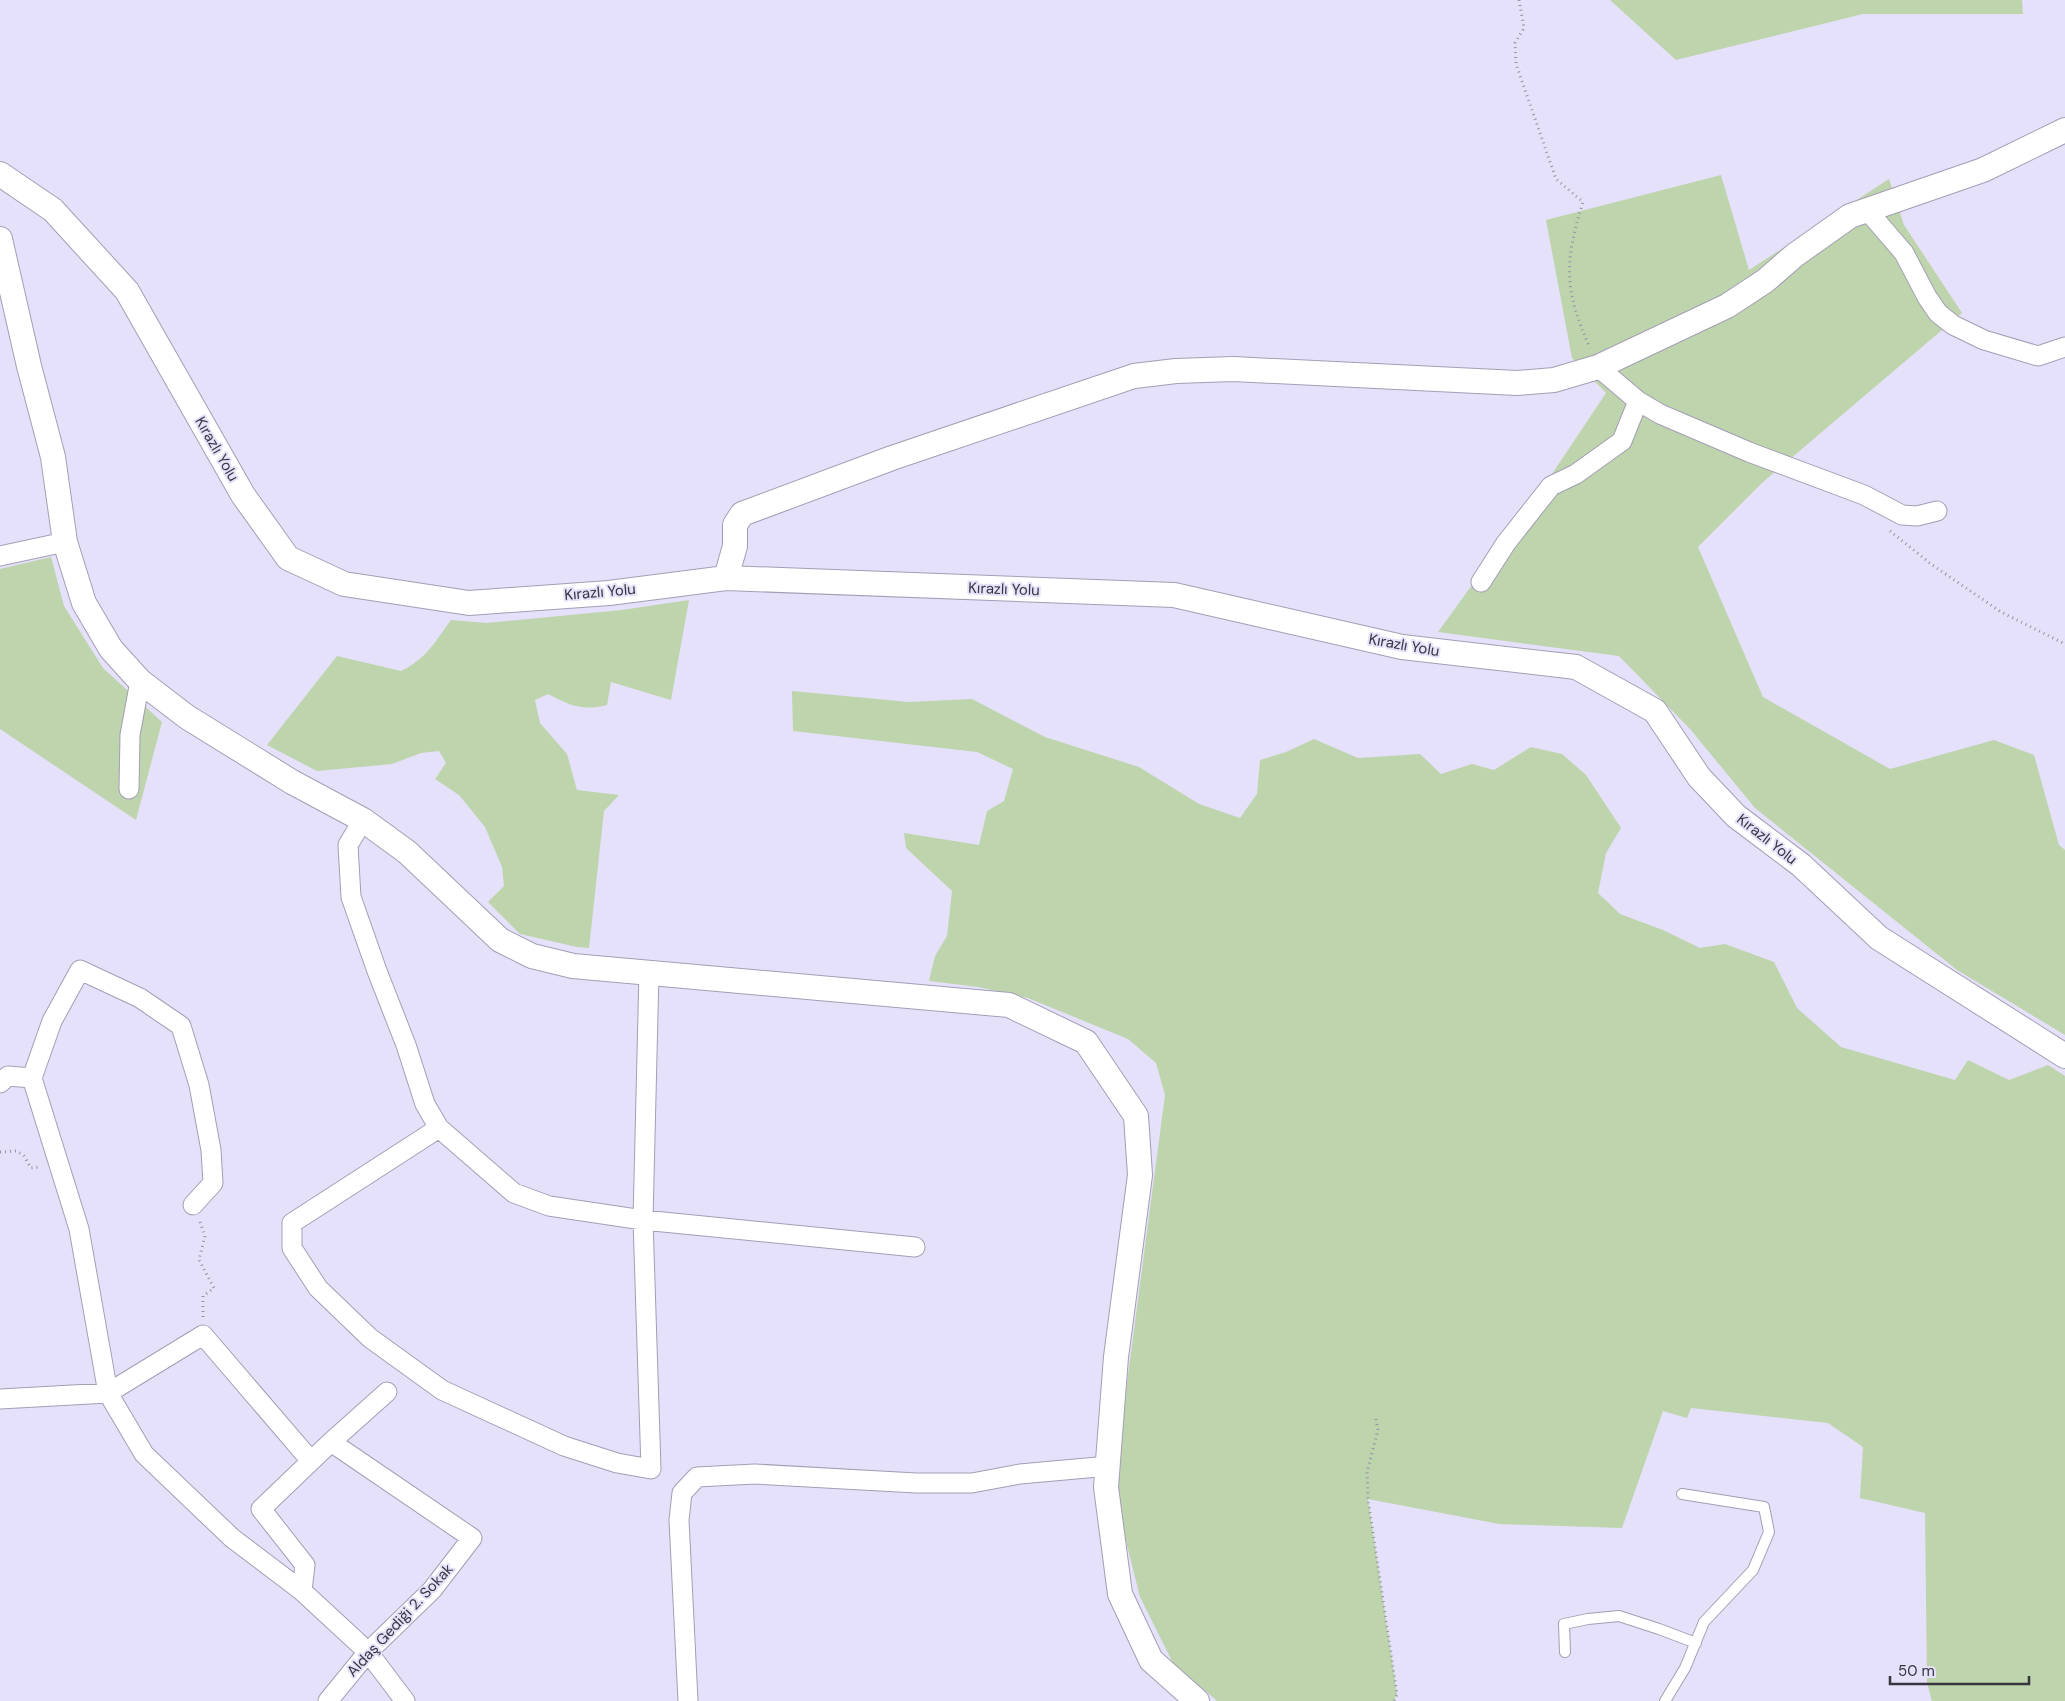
<svg xmlns="http://www.w3.org/2000/svg" width="2065" height="1701" viewBox="0 0 2065 1701" font-family="'DM Sans',sans-serif">
<rect width="100%" height="100%" fill="#e6e1fa"/>
<!-- green -->
<path fill="#bdd4ac" d="M1610,0H2022L2023,14H1863L1676,60Z
M1721,175L1749,270L1889,179L1904,225L1962,313L1763,482L1698,547L1763,697L1890,769L1994,740L2034,755L2059,845L2065,850V1035L1957,970L1755,808L1690,729L1619,656L1438,632L1548,480L1606,393L1572,358L1546,220Z
M51,557L64,606L103,668L162,722L136,820L0,729V569Z
M689,600L671,700L611,682L607,705C582,711 571,706 548,694L535,700L540,723L567,754L577,790L619,795L604,811L589,948L577,947L520,934L488,902L504,886L502,867L485,827L459,795L435,779L446,763L439,751L421,753L392,764L317,771L267,745L337,656L401,671C426,659 435,642 451,620L486,623L622,610Z
M792,691L909,702L972,699L1045,737L1139,767L1199,804L1240,818L1257,794L1260,760L1286,752L1314,739L1358,758L1420,754L1441,774L1472,764L1494,770L1531,747L1562,754L1586,775L1621,828L1606,853L1598,893L1620,914L1663,930L1700,948L1725,944L1774,962L1797,1008L1841,1047L1955,1080L1968,1060L2009,1080L2048,1065L2065,1076V1701H1932L1927,1683L1925,1513L1860,1498L1863,1447L1828,1423L1691,1408L1687,1418L1663,1411L1622,1528L1499,1524L1368,1499L1397,1694L1394,1701H1217L1173,1663L1140,1597L1115,1498L1118,1451L1165,1095L1156,1063L1128,1039L1028,998L978,987L929,981L935,956L947,936L952,891L906,848L904,833L979,845L987,811L1004,801L1013,769L977,752L793,731Z"/>
<g fill="none" stroke-linecap="round" stroke-linejoin="round">
<defs>
<path id="service" d="M1565,1652L1564,1624L1588,1619L1619,1616L1659,1629L1696,1643
M1665,1701L1685,1668L1704,1622L1753,1570L1769,1532L1764,1507L1682,1494"/>
<path id="minor" d="M1867,210L1904,253L1927,297L1938,313L1953,325L1984,340L2038,356L2065,347
M1598,367L1638,401L1660,414L1749,452L1864,495L1902,515L1917,516L1937,511
M0,556L65,542
M1481,582L1506,543L1551,486L1576,474L1622,441L1638,401
M129,789L130,735L140,681
M363,820L348,845L351,897L377,971L406,1045L425,1104L439,1128L514,1193L549,1206L643,1220L915,1247
M0,1083L8,1076L32,1078
M439,1128L292,1223V1248L318,1288L370,1338L442,1390L564,1446L617,1463L651,1469L643,1220L649,972
M193,1205L213,1183L211,1150L199,1085L181,1026L140,998L80,970L52,1021L32,1078L79,1229L108,1393L144,1454L232,1538L302,1591L368,1652L405,1701
M0,1399L108,1393L203,1335L311,1461
M331,1442L387,1392
M302,1591L305,1565L261,1509L331,1442L472,1538L432,1590L368,1652L328,1701
M688,1701L679,1520L682,1493L697,1477L755,1474L916,1483H972L1020,1474L1109,1466"/>
<path id="tertiary" d="M0,174L53,210L127,291L243,495L288,558L344,584L469,603L609,593L726,578L1174,595L1402,647L1576,667L1655,711L1699,777L1736,816L1801,865L1879,938L2065,1056
M0,239L29,366L53,457L65,542L84,603L111,649L140,681L187,717L292,782L363,820L407,852L500,940L532,956L573,966L1009,1005L1086,1042L1136,1116L1140,1175L1116,1357L1106,1487L1120,1594L1151,1660L1197,1701
M726,578L735,546V525L742,514L892,458L1134,376L1176,371L1233,369L1517,383L1554,380L1598,367L1727,306L1765,281L1795,255L1850,216L1983,170L2065,130"/>
</defs>
<!-- service casing -->
<use href="#service" stroke="#a39eb5" stroke-width="12"/>
<!-- minor casing -->
<use href="#minor" stroke="#a39eb5" stroke-width="21"/>
<!-- tertiary casing -->
<use href="#tertiary" stroke="#a39eb5" stroke-width="26"/>
<!-- path -->
<path stroke="#9592a4" stroke-width="3" stroke-dasharray="1 4" stroke-linecap="butt" d="M1519,0L1524,28L1515,43L1516,64L1556,179L1583,202C1564,262 1564,290 1590,348
M1890,531L1931,564L2001,612L2065,644
M0,1152L17,1151L24,1156L31,1168L41,1167
M200,1222L205,1236L199,1260L214,1288L203,1296V1317
M1376,1419L1378,1430L1367,1472L1368,1499L1397,1694L1394,1701"/>
<!-- service -->
<use href="#service" stroke="#fff" stroke-width="10"/>
<!-- minor -->
<use href="#minor" stroke="#fff" stroke-width="19"/>
<!-- tertiary -->
<use href="#tertiary" stroke="#fff" stroke-width="24"/>
</g>
<g text-anchor="middle" dominant-baseline="central" stroke-width="4" stroke-linejoin="round" paint-order="stroke">
<!-- street labels -->
<g font-size="15" fill="#37353f" stroke="#e6e1fa">
<text transform="translate(217 449) rotate(60)">Kırazlı Yolu</text>
<text transform="translate(1004 589) rotate(2)">Kırazlı Yolu</text>
<text transform="translate(600 592) rotate(-5)">Kırazlı Yolu</text>
<text transform="translate(1404 645) rotate(10)">Kırazlı Yolu</text>
<text transform="translate(1767 839) rotate(38)">Kırazlı Yolu</text>
<text transform="translate(400 1620) rotate(-47)">Aldaş Gediği 2. Sokak</text>
</g>
</g>
<!-- scale -->
<path d="M1890 1676v8h139v-8" fill="none" stroke="#37353f" stroke-width="2.5"/>
<text x="1898" y="1676" font-size="15" fill="#37353f" stroke="#e6e1fa" stroke-width="4" paint-order="stroke">50 m</text>
</svg>
